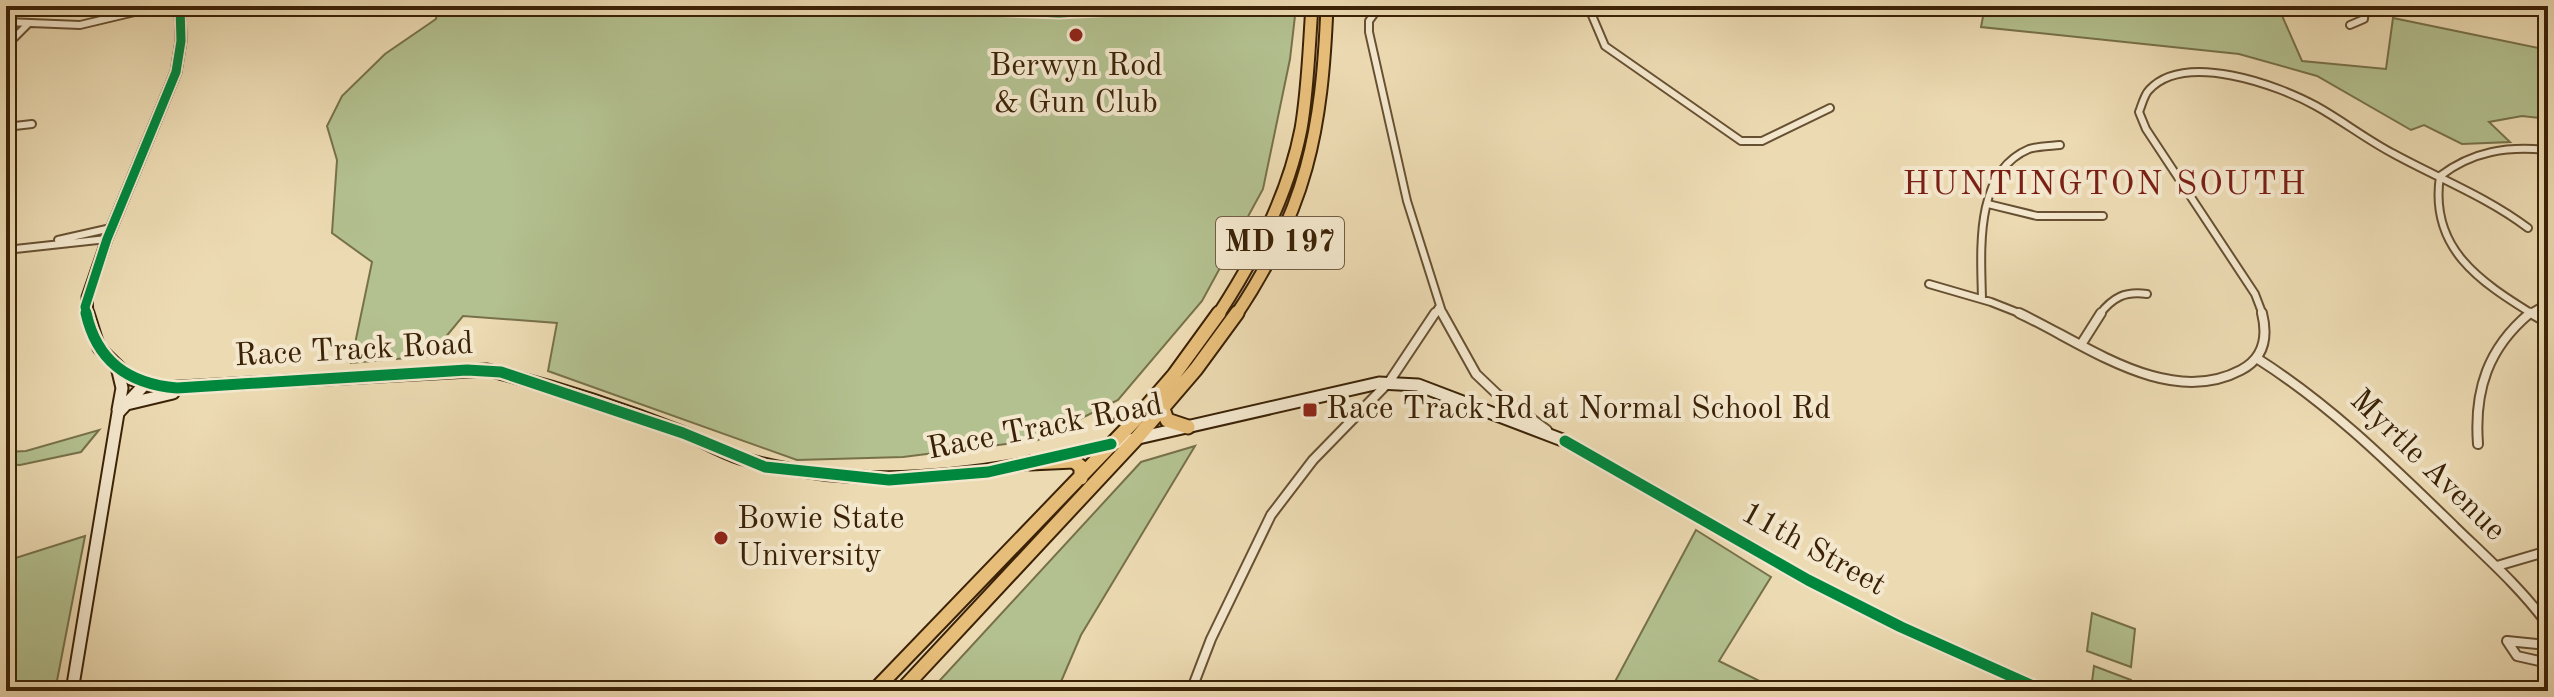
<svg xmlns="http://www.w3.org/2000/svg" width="2554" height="697" viewBox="0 0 2554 697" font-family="'Old Standard TT',serif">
<rect width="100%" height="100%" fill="#ecdab2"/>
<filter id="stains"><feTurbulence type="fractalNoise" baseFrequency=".0025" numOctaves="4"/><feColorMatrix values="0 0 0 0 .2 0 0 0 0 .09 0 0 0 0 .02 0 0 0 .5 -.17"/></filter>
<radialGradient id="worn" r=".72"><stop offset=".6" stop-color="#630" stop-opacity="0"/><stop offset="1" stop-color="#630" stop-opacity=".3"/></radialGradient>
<!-- green -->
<path fill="#b3c08f" stroke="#77714a" stroke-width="2" d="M438,6H1266L1269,8L1296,7L1290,59L1263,189L1202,301L1118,400L1038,440L903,457L797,460L548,371L557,323L463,316L430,356L351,363L372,262L332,233L337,160L327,126L342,96L385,54L436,19Z
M1985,6H2258L2280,11L2302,61L2386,69L2393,18L2548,50V119L2522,116L2489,122L2510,142L2462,144L2424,125L2411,130L2317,76L2239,54L1981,27Z
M99,430L81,452L20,465L6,464V452L26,451Z
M1195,446L1081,635L1057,691H930L1141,462Z
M1696,530L1771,577L1719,661L1780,691H1610Z
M85,536L55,691H6V561Z
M2092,613L2135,629L2131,667L2087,651Z
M2094,666L2131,680L2130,691H2115L2092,682Z"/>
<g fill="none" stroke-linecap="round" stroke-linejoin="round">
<defs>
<path id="street-far1" d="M1380,6L1369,21V32L1407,201L1443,315
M1588,6L1605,46L1741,141H1762L1830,108
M2539,6L2548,8
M6,22L80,25L160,6
M2350,25L2364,19L2365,6
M6,46L28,24
M6,127L32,124
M1988,204L2037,216H2103
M58,240L111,228
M6,250L107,239
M1929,284L1991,302L2024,315
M1982,299C1981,250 1974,172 2029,149C2038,146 2050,146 2060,145
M1434,315L1439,307
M2099,315C2113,297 2125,291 2147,294
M2263,315L2255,294L2146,129L2139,112C2142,105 2144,95 2149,90C2185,51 2278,85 2316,106C2343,121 2367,140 2394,154C2440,179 2487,197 2528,228
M2527,315L2548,303
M2534,315C2479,281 2429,248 2440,176C2473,151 2507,146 2548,150"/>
<path id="street" d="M1442,313L1476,374L1497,394L1547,430
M2019,313C2084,343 2168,409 2241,370C2264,358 2268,337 2262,313
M2531,313L2548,323
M2082,343L2101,313
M2258,359C2332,406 2392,466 2455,527C2487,558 2521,588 2548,625
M2478,444C2474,390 2488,348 2530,313
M2497,566L2548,551
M2548,645L2507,641L2517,656L2548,663
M1191,691L1211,639L1271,515L1313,460L1389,382L1435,313"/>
<path id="secondary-far1" d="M88,315L87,297L107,239L176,72L181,41L180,6"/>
<path id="secondary" d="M88,313L99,348L131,379L164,388L487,370C550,385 624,409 684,433C703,441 721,452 740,458C840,486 934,481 1035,462
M117,367L122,388L118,410
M127,404L173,393
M1051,458L1379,383L1418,385L1565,441L1808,580L1901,627L2044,691
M72,691L118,413L145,384"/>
<path id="primary-far1" d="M1218,315C1255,258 1288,196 1301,129C1308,89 1309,47 1312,6
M1236,315C1307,209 1322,131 1327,6"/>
<path id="primary" d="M1163,409L1167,420L1188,427
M1030,463L1074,461L1081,467V478
M874,691L1135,420L1174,375L1219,313
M901,691L1136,439L1196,369L1237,313"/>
</defs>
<!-- street-far1 casing -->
<use href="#street-far1" stroke="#675031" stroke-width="10"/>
<!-- street casing -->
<use href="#street" stroke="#675031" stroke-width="12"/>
<!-- secondary-far1 casing -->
<use href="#secondary-far1" stroke="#3b2206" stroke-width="13"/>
<!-- secondary casing -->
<use href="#secondary" stroke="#3b2206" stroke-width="15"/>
<!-- primary-far1 casing -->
<use href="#primary-far1" stroke="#3b2206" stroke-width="15"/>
<!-- primary casing -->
<use href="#primary" stroke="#3b2206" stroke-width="17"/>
<!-- street-far1 -->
<use href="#street-far1" stroke="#f3e7cd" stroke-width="6"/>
<!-- street -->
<use href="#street" stroke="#f3e7cd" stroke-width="8"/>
<!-- secondary-far1 -->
<use href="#secondary-far1" stroke="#f3e7cd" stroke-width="9"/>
<!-- secondary -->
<use href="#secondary" stroke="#f3e7cd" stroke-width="11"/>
<!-- primary-far1 -->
<use href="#primary-far1" stroke="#e6bd79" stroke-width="11"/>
<!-- primary -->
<use href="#primary" stroke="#e6bd79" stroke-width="13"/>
<defs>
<path id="cycleway-far1" d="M897,6L1059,13L1193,6
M87,315L85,307L107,239L176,72L181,41L180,6"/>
<path id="cycleway" d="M86,313C97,362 129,384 177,388L467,370L501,372L683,433L765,467L889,480L988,472L1111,444
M1565,441L1808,580L1901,627L2044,691"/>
</defs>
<!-- cycleway-far1 casing -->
<use href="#cycleway-far1" stroke="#f3e7cd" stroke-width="13"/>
<!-- cycleway casing -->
<use href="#cycleway" stroke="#f3e7cd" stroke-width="16"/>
<!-- cycleway-far1 -->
<use href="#cycleway-far1" stroke="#00873e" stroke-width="9"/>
<!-- cycleway -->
<use href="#cycleway" stroke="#00873e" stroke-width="11"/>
</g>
<!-- markers -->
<g fill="#8f2418" stroke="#f3e7cd" stroke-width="3">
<circle cx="1076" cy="35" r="8"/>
<rect x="1302" y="402" width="16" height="16" rx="4"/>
<circle cx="721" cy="538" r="8"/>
</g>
<g text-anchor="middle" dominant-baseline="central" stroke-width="8" stroke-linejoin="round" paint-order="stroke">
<!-- shield labels -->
<rect fill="#f3e7cd" stroke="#725d42" stroke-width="2" x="1216" y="217" width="128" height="52" rx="6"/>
<g font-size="30" font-weight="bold" fill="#3b2206">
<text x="1280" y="243">MD 197</text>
</g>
<!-- poi labels -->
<g font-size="32" fill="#3b2206" stroke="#f3e7cd" text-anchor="start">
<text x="1076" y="67" text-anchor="middle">Berwyn Rod<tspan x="1076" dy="37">&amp; Gun Club</tspan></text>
<text x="1326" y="410">Race Track Rd at Normal School Rd</text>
<text x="737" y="520">Bowie State<tspan x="737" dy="37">University</tspan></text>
</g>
<!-- street labels -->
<g font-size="32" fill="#3b2206" stroke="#f3e7cd">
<text transform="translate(354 351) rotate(-3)">Race Track Road</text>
<text transform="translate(1045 428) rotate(-11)">Race Track Road</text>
<text transform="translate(2427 466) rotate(44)">Myrtle Avenue</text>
<text transform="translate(1813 550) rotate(29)">11th Street</text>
</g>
<!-- neighbourhood labels -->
<g font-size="34" letter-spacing="2" fill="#7a1f14" stroke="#f3e7cd">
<text x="2105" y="185">HUNTINGTON SOUTH</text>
</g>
</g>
<!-- margin -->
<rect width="2554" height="697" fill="none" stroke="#ecdab2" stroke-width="32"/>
<rect x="8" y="8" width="2538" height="681" fill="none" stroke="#3b2206" stroke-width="4"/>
<rect x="16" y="16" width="2522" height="665" fill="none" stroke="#3b2206" stroke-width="2"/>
<rect width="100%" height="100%" filter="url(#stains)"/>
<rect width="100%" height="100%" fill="url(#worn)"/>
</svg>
